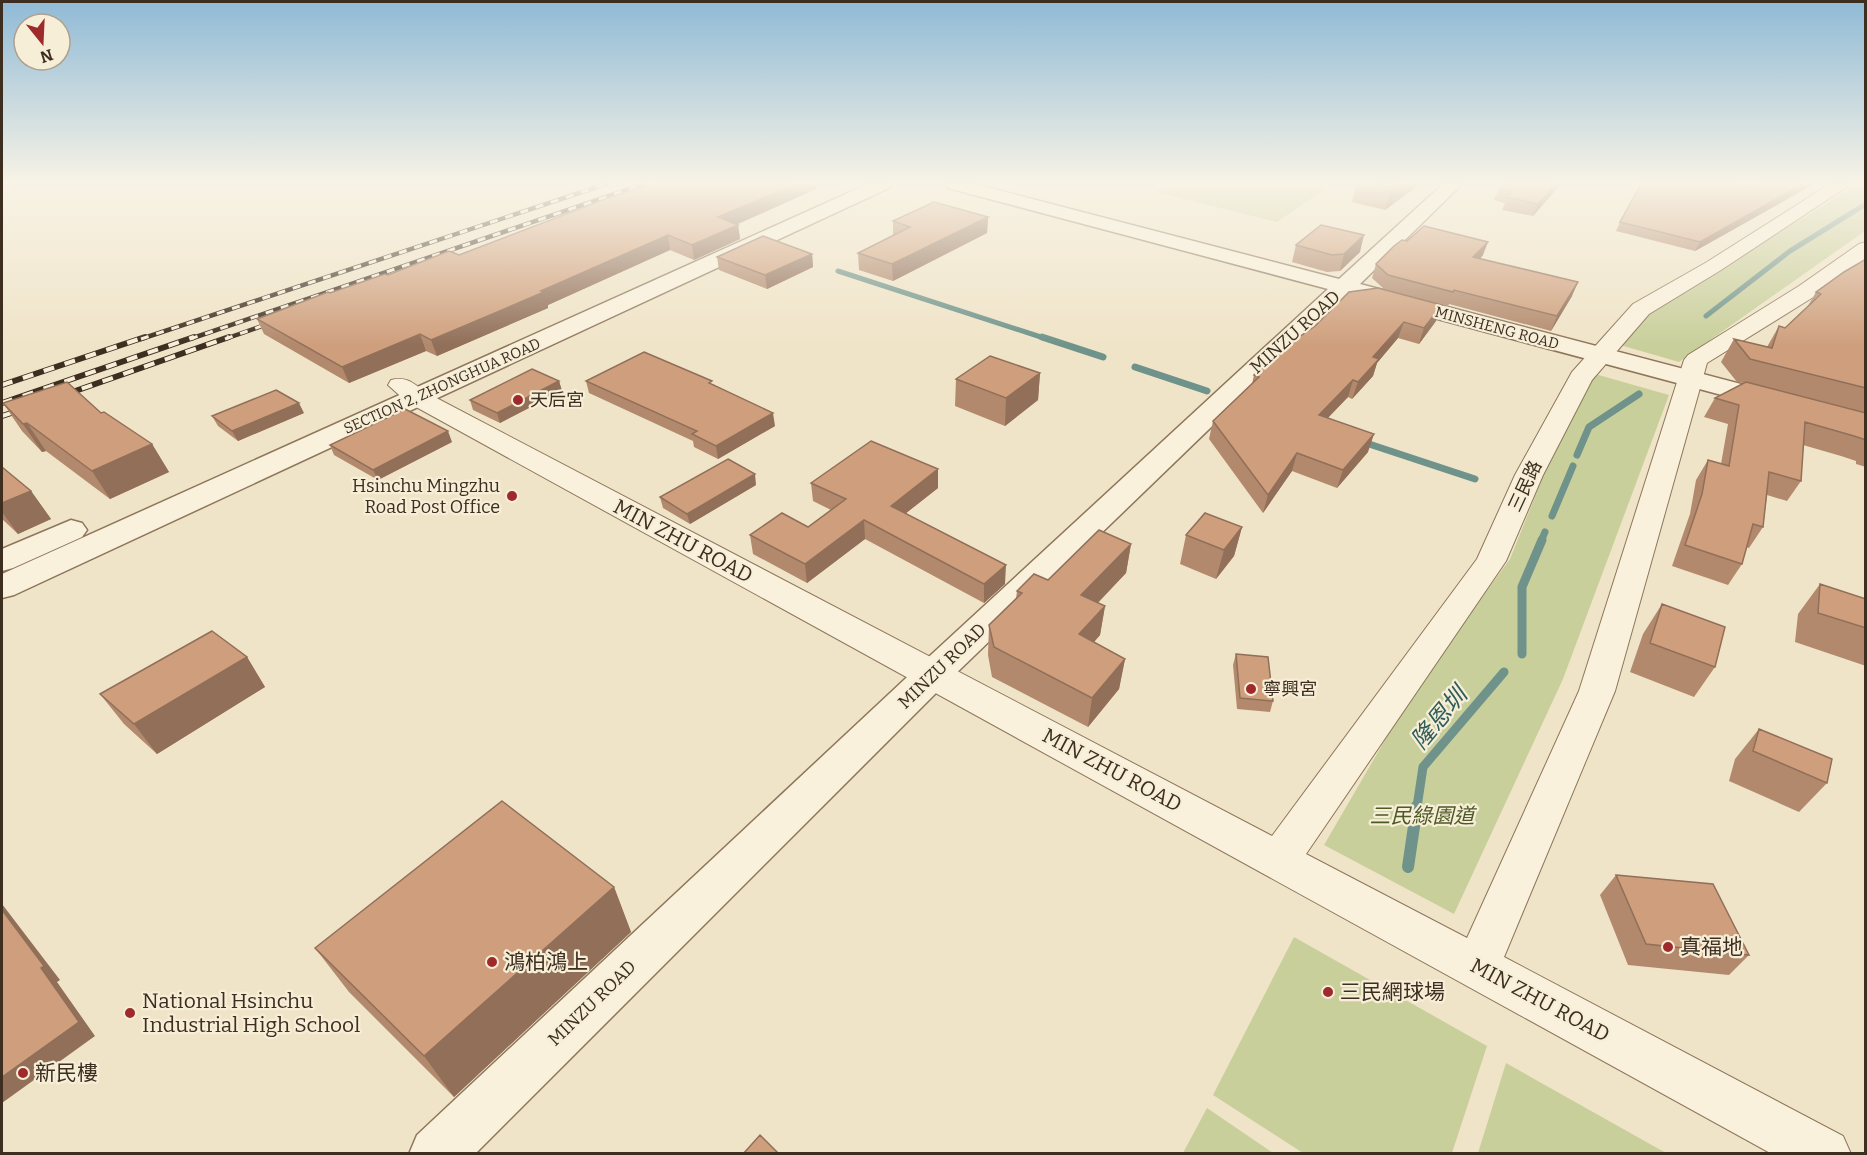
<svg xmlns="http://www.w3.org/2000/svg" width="1867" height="1155" viewBox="0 0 1867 1155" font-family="Bitter,'Noto Sans TC',serif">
<rect width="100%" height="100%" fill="#f0e4c8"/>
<!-- green -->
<path fill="#c9cf9b" d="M1168,184H1312L1328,187L1277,222L1155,192Z
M1858,184H1865V231L1679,362L1620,345L1650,312Z
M1595,374L1669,395L1563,679L1454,914L1324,845L1417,685L1510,559L1554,449Z
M1294,937L1487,1046L1452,1153H1303L1213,1095Z
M1506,1063L1666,1153H1478Z
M1207,1108L1273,1153H1183Z"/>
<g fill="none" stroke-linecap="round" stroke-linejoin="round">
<!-- stream-far3 -->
<path stroke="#6f938a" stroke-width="5" d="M838,271L1047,339
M1706,316L1790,251L1866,204"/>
<!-- stream-far2 -->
<path stroke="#6f938a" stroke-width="7" d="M1042,337L1103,357
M1135,367L1207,391
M1360,441L1475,479
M1577,455L1589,427L1639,394
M1552,516L1573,466
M1541,541L1545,532"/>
<!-- stream-far1 -->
<path stroke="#6f938a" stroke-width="9" d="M1522,654V587L1542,540
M1417,807L1423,767L1504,672"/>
<!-- stream -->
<path stroke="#6f938a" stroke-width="12" d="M1408,867L1417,806"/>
<defs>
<path id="minor" d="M1830,184H1851L1721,270L1649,314L1592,380L1543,475L1506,561L1306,854L1467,938L1579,691L1684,360L1688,355L1799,286L1859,244L1866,242V258L1815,296L1707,363L1615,691L1504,957L1843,1136L1851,1154H1772L407,402L388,385L391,380C406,376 413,383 425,392L1272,836L1477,559L1515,475L1572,372L1633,304L1707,262Z"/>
<path id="tertiary" d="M868,184H891L889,188L14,595L2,598V574Z
M946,184H975L1339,279L1443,184H1462L1360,284L1783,395L1787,401L1783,407L1774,409L1348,295L946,683L475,1154H409L417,1135L920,665L1328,289L948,188Z
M71,520L82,523L87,530L82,537L13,568L2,571V549Z"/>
</defs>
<!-- minor casing -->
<use href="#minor" stroke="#8d765c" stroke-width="2"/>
<!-- tertiary casing -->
<use href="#tertiary" stroke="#8d765c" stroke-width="3"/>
<!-- minor -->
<use href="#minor" fill="#faf1dc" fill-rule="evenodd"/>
<!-- tertiary -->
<use href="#tertiary" fill="#faf1dc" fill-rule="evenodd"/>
<defs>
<path id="rail-far1" d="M141,339L606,184
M190,339L644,184
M225,339L276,321"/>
<path id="rail" d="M2,385L145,337
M61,396L229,337
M2,403L194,337
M2,416L27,408"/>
</defs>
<!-- rail-far1 casing -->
<use href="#rail-far1" stroke="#3d2e20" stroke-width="4.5"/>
<!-- rail casing -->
<use href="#rail" stroke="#3d2e20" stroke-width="6"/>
<!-- rail-far1 -->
<use href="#rail-far1" stroke="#f7eed8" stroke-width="3" stroke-dasharray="8" stroke-linecap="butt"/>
<!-- rail -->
<use href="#rail" stroke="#f7eed8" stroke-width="4" stroke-dasharray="11" stroke-linecap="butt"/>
</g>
<!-- wall -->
<path fill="#b2896c" d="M651,184H816V189L737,224L738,225L740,239L694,260L670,250L548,305V308L437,356L426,351L349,383L264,334L257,319L330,293L388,275L459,255Z
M1356,184H1420L1385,210L1352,202Z
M1503,184H1561L1533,216L1502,210L1505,203L1494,200L1499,188Z
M1756,184H1814L1695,251L1616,231L1620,222L1751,187Z
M988,217L987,233L893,281L859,270L858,253L893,235V221Z
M1296,245L1360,252L1340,271L1327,272L1292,262Z
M812,254L813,267L767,289L719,270L717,257Z
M1483,255L1480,259L1572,296L1551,331L1449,304L1448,306L1384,289L1372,278L1376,264Z
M1866,259V467L1856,464V461L1841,456L1803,445L1801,481L1787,501L1767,495L1763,527L1749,548L1746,547L1742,564L1728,585L1672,566L1690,514L1696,480L1708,460L1721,464L1728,424L1704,417L1715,398L1743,383L1737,382L1721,362L1734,339L1767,347L1779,326L1785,328L1808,306L1816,292Z
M1436,321L1419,344L1398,338L1377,363L1373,376L1352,399L1348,397L1328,418L1368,452L1337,488L1292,471L1263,513L1209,439L1213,421L1252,384L1254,375L1315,326Z
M1040,373L1038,400L1005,426L955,406L956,379Z
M559,381L562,391L500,423L473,410L470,400Z
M586,381L713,384L775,426L718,459L694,447L693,441L589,393Z
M3,403L101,413L152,444L169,472L110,499L46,451L42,452L22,431Z
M304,413L238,441L218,426L212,416Z
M452,442L378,480L334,455L330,445Z
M2,467L31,491L51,519L18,534L2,519Z
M938,469V488L906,513L1005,584L984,603L865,539L807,583L753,554L750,535L808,527L831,510L813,501L811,483Z
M756,485L690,524L663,508L660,497Z
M1242,527L1234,556L1216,579L1180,564L1186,535Z
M1131,544L1126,573L1098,603L1105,606L1100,635L1094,642L1125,659L1119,689L1088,727L992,677L988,655L989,625L1016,599L1017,591L1048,580Z
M1820,584L1866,599V666L1795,642L1798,614Z
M1662,604L1715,667L1694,697L1630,672L1643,634Z
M1236,654L1273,701L1270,712L1237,709L1233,665Z
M247,657L265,687L157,754L124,724L100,694Z
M1759,729L1827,783L1799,812L1729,781L1735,759Z
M1616,875L1749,955L1729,975L1628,965L1600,895Z
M614,887L631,932L454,1097L349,992L315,948Z"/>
<!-- shaded-wall -->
<path fill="#916f58" d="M796,184H816V189L720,232L718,217Z
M1397,184H1420L1385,210L1392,188Z
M1556,184H1561L1533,216L1538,204Z
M1803,184H1814L1695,251L1700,242Z
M988,217L987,233L893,281L892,264Z
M738,225L740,239L694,260L692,245Z
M668,235L670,250L548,305V308L437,356L431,340Z
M1364,235L1360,252L1340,271L1344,254Z
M1488,242L1483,255L1468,271L1473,257Z
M812,254L813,267L767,289L765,275Z
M1578,282L1572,296L1551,331L1557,316Z
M1442,305L1436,321L1419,344L1424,328Z
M1404,322L1398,338L1377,363L1373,376L1352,399L1358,382L1373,357Z
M420,334L426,351L349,383L342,367Z
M1040,373L1038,400L1005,426L1006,398Z
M1353,380L1348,397L1314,432L1319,415Z
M559,381L562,391L500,423L497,413Z
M299,403L304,413L238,441L232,431Z
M773,413L775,426L718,459L716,446Z
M27,423L46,451L42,452L23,424Z
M448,431L452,442L378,480L373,470Z
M1374,434L1368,452L1337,488L1343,470Z
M152,444L169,472L110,499L92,471Z
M1297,453L1292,471L1263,513L1268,495Z
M938,469V488L891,525V506Z
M755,474L756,485L690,524L687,514Z
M31,491L51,519L18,534L2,512V503Z
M864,520L865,539L807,583L805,564Z
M1242,527L1234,556L1216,579L1224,550Z
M1131,544L1126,573L1077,624L1081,595Z
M1006,565L1005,584L984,603V584Z
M1105,606L1100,635L1075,664L1079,634Z
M247,657L265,687L157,754L134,724Z
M1125,659L1119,689L1088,727L1092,698Z
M614,887L631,932L454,1097L424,1056Z
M2,904L60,980L57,982L95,1036L2,1103Z"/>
<!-- building -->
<path fill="#cf9f7d" stroke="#916f58" stroke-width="1.5" d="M651,184H796L718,217L738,225L692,245L668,235L541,291L544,292L431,340L420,334L342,367L257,319L328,292L330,293L385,274L388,275L449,251L459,255L608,198Z
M1375,184H1397L1392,188Z
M1503,184H1556L1538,204L1506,197L1512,191L1499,188Z
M1641,184H1735L1751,187L1756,184H1803L1700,242L1620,222Z
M934,202L988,217L892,264L858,253L910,227L893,221Z
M1321,225L1364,235L1344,254L1332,255L1296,245Z
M1424,226L1488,242L1473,257L1578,282L1557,316L1454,290L1453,292L1388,275L1376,264L1394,246L1402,240L1407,241Z
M763,236L812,254L765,275L717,257Z
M1866,259V388L1750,359L1734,339L1772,348L1779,326L1785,328L1821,294L1816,292L1844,272Z
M1378,288L1442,305L1424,328L1404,322L1373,357L1379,359L1358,382L1353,380L1319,415L1374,434L1343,470L1297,453L1268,495L1213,421L1259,377L1254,375L1286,346L1315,326L1349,292Z
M644,352L712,381L709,383L773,413L716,446L692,434L697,431L586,381Z
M990,356L1040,373L1006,398L956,379Z
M532,369L559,381L497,413L470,400Z
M67,382L101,413L104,412L152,444L92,471L27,423L23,424L3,403Z
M1746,382L1866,413V440L1854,436L1805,422L1801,481L1769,472L1763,527L1753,524L1742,564L1685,545L1702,494L1708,460L1729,466L1739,405L1715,398Z
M276,390L299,403L232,431L212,416Z
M405,409L448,431L373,470L330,445Z
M871,441L938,469L891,506L1006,565L984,584L864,520L805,564L750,535L782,513L808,527L846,499L811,483Z
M728,459L755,474L687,514L660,497Z
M2,467L31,491L2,503Z
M1205,513L1242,527L1224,550L1186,535Z
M1099,530L1131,544L1081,595L1105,606L1079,634L1125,659L1092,698L994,647L989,625L1022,593L1017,591L1034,574L1048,580Z
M1820,584L1866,599V628L1818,613Z
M1662,604L1725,627L1715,667L1650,643Z
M212,631L247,657L134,724L100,694Z
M1236,654L1268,657L1273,701L1240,698Z
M1759,729L1832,759L1827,783L1753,751Z
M502,801L614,887L424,1056L315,948Z
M1616,875L1713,884L1749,955L1646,944Z
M2,910L44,966L41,968L79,1022L2,1077Z
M760,1135L779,1154H743Z"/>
<!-- sky -->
<linearGradient id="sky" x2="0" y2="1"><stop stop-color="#8fbad6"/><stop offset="0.53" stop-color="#f8f3e6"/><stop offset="1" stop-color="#f8f3e6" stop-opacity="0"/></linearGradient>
<rect width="1867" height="345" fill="url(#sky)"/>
<!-- markers -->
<g fill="#9e2a2b" stroke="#f7eed8" stroke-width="2">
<circle cx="518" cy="400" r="6"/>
<circle cx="512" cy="496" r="6"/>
<circle cx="1251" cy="689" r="6"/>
<circle cx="1668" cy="947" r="6"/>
<circle cx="492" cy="962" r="6"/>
<circle cx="1328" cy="992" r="6"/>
<circle cx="130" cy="1013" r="6"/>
<circle cx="23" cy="1073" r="6"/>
</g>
<g text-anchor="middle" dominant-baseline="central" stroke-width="4.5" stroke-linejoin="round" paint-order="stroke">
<!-- far-street labels -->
<g font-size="15" fill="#3d2e20" stroke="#f7eed8">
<text transform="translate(1497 328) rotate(15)">MINSHENG ROAD</text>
<text transform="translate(442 386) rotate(-24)">SECTION 2, ZHONGHUA ROAD</text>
</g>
<!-- street labels -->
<g font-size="18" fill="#3d2e20" stroke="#f7eed8">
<text transform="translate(1295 332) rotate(-42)">MINZU ROAD</text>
<text transform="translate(1525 486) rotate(-65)">三民路</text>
<text transform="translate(942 666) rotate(-44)">MINZU ROAD</text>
<text transform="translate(592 1003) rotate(-44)">MINZU ROAD</text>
</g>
<!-- poi labels -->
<g font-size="18" fill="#3d2e20" stroke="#f7eed8" text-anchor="start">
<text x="530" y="400">天后宮</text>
<text x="500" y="486" text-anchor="end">Hsinchu Mingzhu<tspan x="500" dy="21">Road Post Office</tspan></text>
<text x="1263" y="689">寧興宮</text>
</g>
<!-- near-street labels -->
<g font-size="21" fill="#3d2e20" stroke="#f7eed8">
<text transform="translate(683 541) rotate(28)">MIN ZHU ROAD</text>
<text transform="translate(1112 770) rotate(28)">MIN ZHU ROAD</text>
<text transform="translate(1540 1000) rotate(28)">MIN ZHU ROAD</text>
</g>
<!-- near-park labels -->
<g font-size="21" font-style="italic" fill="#4d5a26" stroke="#f7eed8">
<text x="1422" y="816">三民綠園道</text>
</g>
<!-- near-poi labels -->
<g font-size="21" fill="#3d2e20" stroke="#f7eed8" text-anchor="start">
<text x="1680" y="947">真福地</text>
<text x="504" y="962">鴻柏鴻上</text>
<text x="1340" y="992">三民網球場</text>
<text x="142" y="1001">National Hsinchu<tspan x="142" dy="24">Industrial High School</tspan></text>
<text x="35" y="1073">新民樓</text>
</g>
<!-- near-water labels -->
<g font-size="24" font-style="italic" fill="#2f5d5a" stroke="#f7eed8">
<text transform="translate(1439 718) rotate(-50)">隆恩圳</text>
</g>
</g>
<!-- border -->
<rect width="1867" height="1155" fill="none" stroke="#3d2e20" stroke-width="6"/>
<!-- north arrow -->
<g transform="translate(42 42) rotate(162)"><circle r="28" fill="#f7eed8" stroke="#ada18e" stroke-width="1.5"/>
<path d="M0-4.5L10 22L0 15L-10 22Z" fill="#9e2a2b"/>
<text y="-9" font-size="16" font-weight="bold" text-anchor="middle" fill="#3d2e20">N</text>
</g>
</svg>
